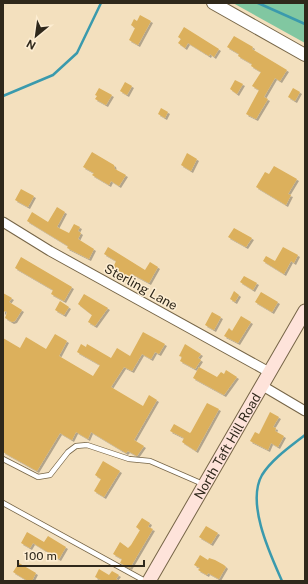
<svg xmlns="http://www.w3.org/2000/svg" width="308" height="584" viewBox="0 0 308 584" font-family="'Public Sans',sans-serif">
<defs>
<filter id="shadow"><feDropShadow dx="2" dy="2" stdDeviation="0" flood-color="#0004"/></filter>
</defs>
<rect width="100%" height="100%" fill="#f3e0be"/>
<!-- green -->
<path fill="#81c7a1" d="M233,3H305V43Z"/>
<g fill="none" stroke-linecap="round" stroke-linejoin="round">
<!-- stream -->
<path stroke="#3a9aad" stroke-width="2.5" d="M258,3L305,24
M3,96L53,75L77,53L101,3
M282,581C270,554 246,503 262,475C272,459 291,446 305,435"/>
</g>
<!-- building -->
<path fill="#dcb05b" filter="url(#shadow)" d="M140,15L151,21L138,45L129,40L135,28L131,25L134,19L137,21Z
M184,27L219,49L214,57L210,54L209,56L188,43L185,48L178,43L181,39L178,37Z
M234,36L253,47L252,49L287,70L280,81L275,78L264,97L268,99L256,119L246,114L259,90L252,86L261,72L251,66L252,64L238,56L239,54L227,47Z
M235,80L243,84L237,94L230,89Z
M125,82L132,86L127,95L120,91Z
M99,88L112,95L106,105L95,99L97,96L95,95Z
M293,88L300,92L295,101L288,97Z
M161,108L168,112L165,118L158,114Z
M92,152L114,165L115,169L126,175L119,186L111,181L109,185L92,175L94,173L83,167Z
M187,153L197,159L191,171L181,165Z
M274,166L297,179L288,194L291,195L286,205L256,187L265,172L269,174Z
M21,189L34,196L28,207L15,200Z
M57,207L65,212L57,227L69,233L74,224L80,227L78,231L81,233L78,239L94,249L89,259L67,248L68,246L27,221L32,212L48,222Z
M234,228L252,238L246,247L228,237Z
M108,247L145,270L150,262L158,267L149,283L132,274L128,281L120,277L115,272L116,269L113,268L116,261L104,254Z
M283,247L298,255L294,263L291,261L284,274L263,261L266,256L275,261Z
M21,257L72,287L64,301L51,294L53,290L15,268Z
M244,276L257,283L253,290L240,282Z
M234,291L239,295L235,302L230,299Z
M261,292L278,302L272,312L255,302Z
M3,293L12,298L9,302L22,310L15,321L12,322L5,318L7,312L5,311L3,313Z
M84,294L108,308L95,326L88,322L92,315L78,304Z
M60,301L69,307L64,315L55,310Z
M212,312L221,317L214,330L205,325Z
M241,316L251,322L238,343L224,336L229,328L232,331Z
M143,332L165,344L159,354L155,352L151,359L142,354L132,371L124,367L111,387L143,406L149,395L157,400L134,440L144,446L137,456L128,451L126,453L91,432L88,439L76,432L72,440L60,433L37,471L3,452V338L20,348L26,337L46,349L55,334L67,341L59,356L93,376L100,365L77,352L81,344L86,347L87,344L111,358L117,348L130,356Z
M185,344L201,354L198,358L201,360L195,369L180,361L182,357L179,356Z
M199,367L217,377L221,372L224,374L226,370L237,377L224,395L193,378Z
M207,403L219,409L196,451L182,442L184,438L170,431L174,424L190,433L191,432Z
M270,412L279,417L273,427L276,428L275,431L284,436L278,447L271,443L268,450L250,441L255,432L259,434Z
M103,461L120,471L104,497L94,491L101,479L95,475Z
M142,518L150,523L148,527L153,529L130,568L120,563L122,559L113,554L120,542L128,548L131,545L140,530L136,527Z
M206,526L218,533L211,544L199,537Z
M27,532L44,542L48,536L66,547L59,559L33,543L30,548L21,543Z
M200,555L208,560L209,558L215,560L224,565L226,567L219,579L208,573L207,575L198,570L200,568L194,565Z
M19,563L36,573L32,581H28L13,572Z
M99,569L109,575L112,571L119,575L116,579L120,581H103L95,577Z"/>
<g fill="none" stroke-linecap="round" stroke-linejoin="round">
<defs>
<path id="service" d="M3,459L38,477L50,475L68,452L76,446L87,445L129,459L150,461L203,484
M3,503L145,581"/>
<path id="minor" d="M3,222L50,251L269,372
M261,385L305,411"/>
<path id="tertiary" d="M213,3L305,55"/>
<g id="secondary">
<path id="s1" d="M149,581L305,311"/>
</g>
</defs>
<!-- service casing -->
<use href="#service" stroke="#766547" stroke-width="6"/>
<!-- minor casing -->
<use href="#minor" stroke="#766547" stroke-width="11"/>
<!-- tertiary casing -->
<use href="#tertiary" stroke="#766547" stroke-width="14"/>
<!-- secondary casing -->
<use href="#secondary" stroke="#766547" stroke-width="15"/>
<!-- service -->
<use href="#service" stroke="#fff" stroke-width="4.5"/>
<!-- minor -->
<use href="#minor" stroke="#fff" stroke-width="9"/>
<!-- tertiary -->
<use href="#tertiary" stroke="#fff" stroke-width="12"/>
<!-- secondary -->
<use href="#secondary" stroke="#fee3da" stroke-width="13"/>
</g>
<g text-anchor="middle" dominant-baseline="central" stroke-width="3" stroke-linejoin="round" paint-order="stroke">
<!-- street labels -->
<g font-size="13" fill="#2f281b" stroke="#fdedd2">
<text transform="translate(141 287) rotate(29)">Sterling Lane</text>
<text stroke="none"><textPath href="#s1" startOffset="156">North Taft Hill Road</textPath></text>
</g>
</g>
<!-- border -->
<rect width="308" height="584" fill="none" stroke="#2f281b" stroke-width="8"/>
<!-- north arrow -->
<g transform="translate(36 36) rotate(209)" stroke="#fdedd2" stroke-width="3" paint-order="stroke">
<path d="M0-3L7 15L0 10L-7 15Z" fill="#2f281b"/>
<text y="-6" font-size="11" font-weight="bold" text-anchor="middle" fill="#2f281b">N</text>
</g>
<!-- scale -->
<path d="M18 560v6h126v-6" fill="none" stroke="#2f281b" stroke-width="2"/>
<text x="24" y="560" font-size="12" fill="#2f281b" stroke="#fdedd2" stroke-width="3" paint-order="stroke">100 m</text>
</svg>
